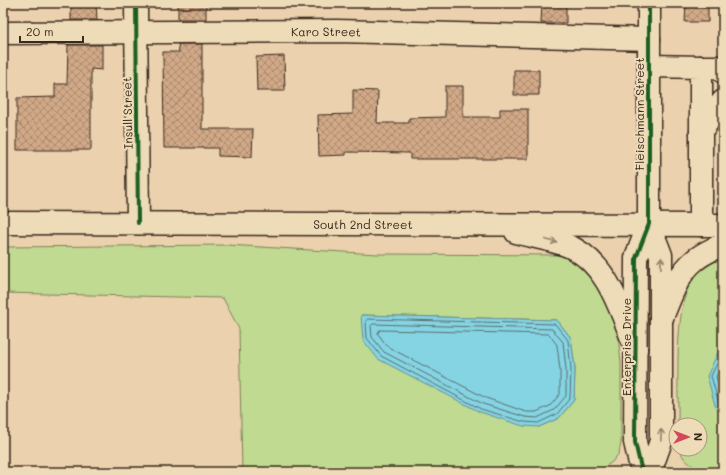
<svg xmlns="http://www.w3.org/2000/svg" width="726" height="475" viewBox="0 0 726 475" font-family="Mali,sans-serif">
<defs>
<pattern id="building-cross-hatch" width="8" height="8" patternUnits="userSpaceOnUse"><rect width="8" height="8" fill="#d1a987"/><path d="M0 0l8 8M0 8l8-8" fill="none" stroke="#ab8a6e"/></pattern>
</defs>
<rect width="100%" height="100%" fill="#ebd1ae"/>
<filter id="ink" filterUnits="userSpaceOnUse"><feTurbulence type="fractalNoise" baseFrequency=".025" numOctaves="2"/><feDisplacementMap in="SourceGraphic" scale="8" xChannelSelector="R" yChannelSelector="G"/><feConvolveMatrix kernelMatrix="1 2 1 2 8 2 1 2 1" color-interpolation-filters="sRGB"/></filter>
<g filter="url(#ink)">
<!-- grass -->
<path fill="#c0da91" stroke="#7e8258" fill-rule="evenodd" d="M227,245L377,254L561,255L583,265L612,311L618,337L621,362V443L619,453L612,462L603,468L575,472H242L239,329L223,298L3,293V247ZM361,315L557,320L571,338L575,369L574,400L559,418L539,427Z
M723,255V346L720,348L715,405L723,417V470C705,471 685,469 680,449H700V425H678C679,388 673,309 692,280C699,268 711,262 723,255Z"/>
<!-- water -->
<path fill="#85d4e3" stroke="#679094" d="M361,315L557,320L571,338L575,369L574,400L559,418L539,427L523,426L480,412L378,359L363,340Z
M723,346V417L715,405L707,376L720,348Z"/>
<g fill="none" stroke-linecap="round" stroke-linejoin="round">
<!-- shore -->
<path stroke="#596e6d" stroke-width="1" d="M368,319L555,324L568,340L571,369L570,398L557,414L538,423L524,422L481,409L381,356L367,338L366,321Z
M373,324L552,329L563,342L566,369V396L554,410L537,418L525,417L483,404L384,352L372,337L371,326Z
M380,330L549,334L557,345L560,370V394L550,406L536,412H526L486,398L388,347L378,334Z
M723,351L711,376L719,404L723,410
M723,362L716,377L723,400"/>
</g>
<!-- building -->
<path fill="url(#building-cross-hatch)" stroke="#3b2a1e" d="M71,3H96L97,20H71Z
M178,3H206V19H178Z
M542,3H566V23H541Z
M686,3H708V22H685Z
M178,44H202V129H253L252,157L218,156V148H164L163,52H179Z
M68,45H102V70L91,69V150H17V98L55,97V84H67Z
M284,56L285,91H257L256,57Z
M514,70H539V95H514Z
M445,86H463V117H500V109H528V159H410V153L346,152V155L319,156L318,115L353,114V90L378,91L377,123H409V118L445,117Z"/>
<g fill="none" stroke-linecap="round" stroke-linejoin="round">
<defs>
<g id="minor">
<path d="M136,3L138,223"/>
<path id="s1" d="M3,33L337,31L649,39"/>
<path d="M649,66L701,67V225"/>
<path d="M701,67H717L723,72"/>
<path d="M701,131L723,101"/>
<path d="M649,224L661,255V441L650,472"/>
<path d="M642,472L635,442L636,258L649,224V3"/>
</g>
<g id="major">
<path id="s2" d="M3,223L723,225"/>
<path d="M516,232C533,237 550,239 566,245C608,261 621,312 636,349"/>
<path d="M661,320C670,299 677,274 695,260C703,253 714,249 723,244"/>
</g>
</defs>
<!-- minor casing -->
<use href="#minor" stroke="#3b2a1e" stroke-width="25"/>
<!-- major casing -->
<use href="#major" stroke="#3b2a1e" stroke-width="25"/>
<!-- minor -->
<use href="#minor" stroke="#eedbb8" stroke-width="22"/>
<!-- major -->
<use href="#major" stroke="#eedbb8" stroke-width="22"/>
<defs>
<path id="cycleway" d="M136,3L138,223
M642,472L635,442L636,258L649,224V3"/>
</defs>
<!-- cycleway casing -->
<use href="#cycleway" stroke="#eedbb8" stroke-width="6"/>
<!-- cycleway -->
<use href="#cycleway" stroke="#1b5e20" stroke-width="4"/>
</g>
<!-- one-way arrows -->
<defs><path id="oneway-shaft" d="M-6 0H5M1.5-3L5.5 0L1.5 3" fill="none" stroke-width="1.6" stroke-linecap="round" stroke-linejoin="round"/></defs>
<g stroke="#94826b">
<use href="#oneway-shaft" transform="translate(551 241) rotate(15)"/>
<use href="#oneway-shaft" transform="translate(661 263) rotate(-90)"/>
<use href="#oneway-shaft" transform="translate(661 435) rotate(-88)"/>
</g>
</g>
<g text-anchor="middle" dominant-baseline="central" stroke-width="4" stroke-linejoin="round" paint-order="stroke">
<!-- street labels -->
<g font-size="12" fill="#3b2a1e" stroke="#eedbb8">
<text stroke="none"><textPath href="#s1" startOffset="323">Karo Street</textPath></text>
<text transform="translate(127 113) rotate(-91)">Insull Street</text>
<text transform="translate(639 114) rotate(-90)">Fleischmann Street</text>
<text stroke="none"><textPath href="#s2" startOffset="360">South 2nd Street</textPath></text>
<text transform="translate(626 347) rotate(-90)">Enterprise Drive</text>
</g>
</g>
<!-- margin -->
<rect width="726" height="475" fill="none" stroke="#eedbb8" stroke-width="16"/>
<rect x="8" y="8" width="710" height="459" fill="none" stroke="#3b2a1e" stroke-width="1.5" filter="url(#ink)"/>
<!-- north arrow -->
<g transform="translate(688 437) rotate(90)"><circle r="19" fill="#eedbb8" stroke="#a6947a"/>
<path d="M0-3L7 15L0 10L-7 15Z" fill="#d1495b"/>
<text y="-6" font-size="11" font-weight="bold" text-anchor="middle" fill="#3b2a1e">N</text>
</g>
<!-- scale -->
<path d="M20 36v6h63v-6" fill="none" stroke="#3b2a1e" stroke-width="2"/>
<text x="26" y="36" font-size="12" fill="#3b2a1e" stroke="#eedbb8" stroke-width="3" paint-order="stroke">20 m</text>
</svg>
